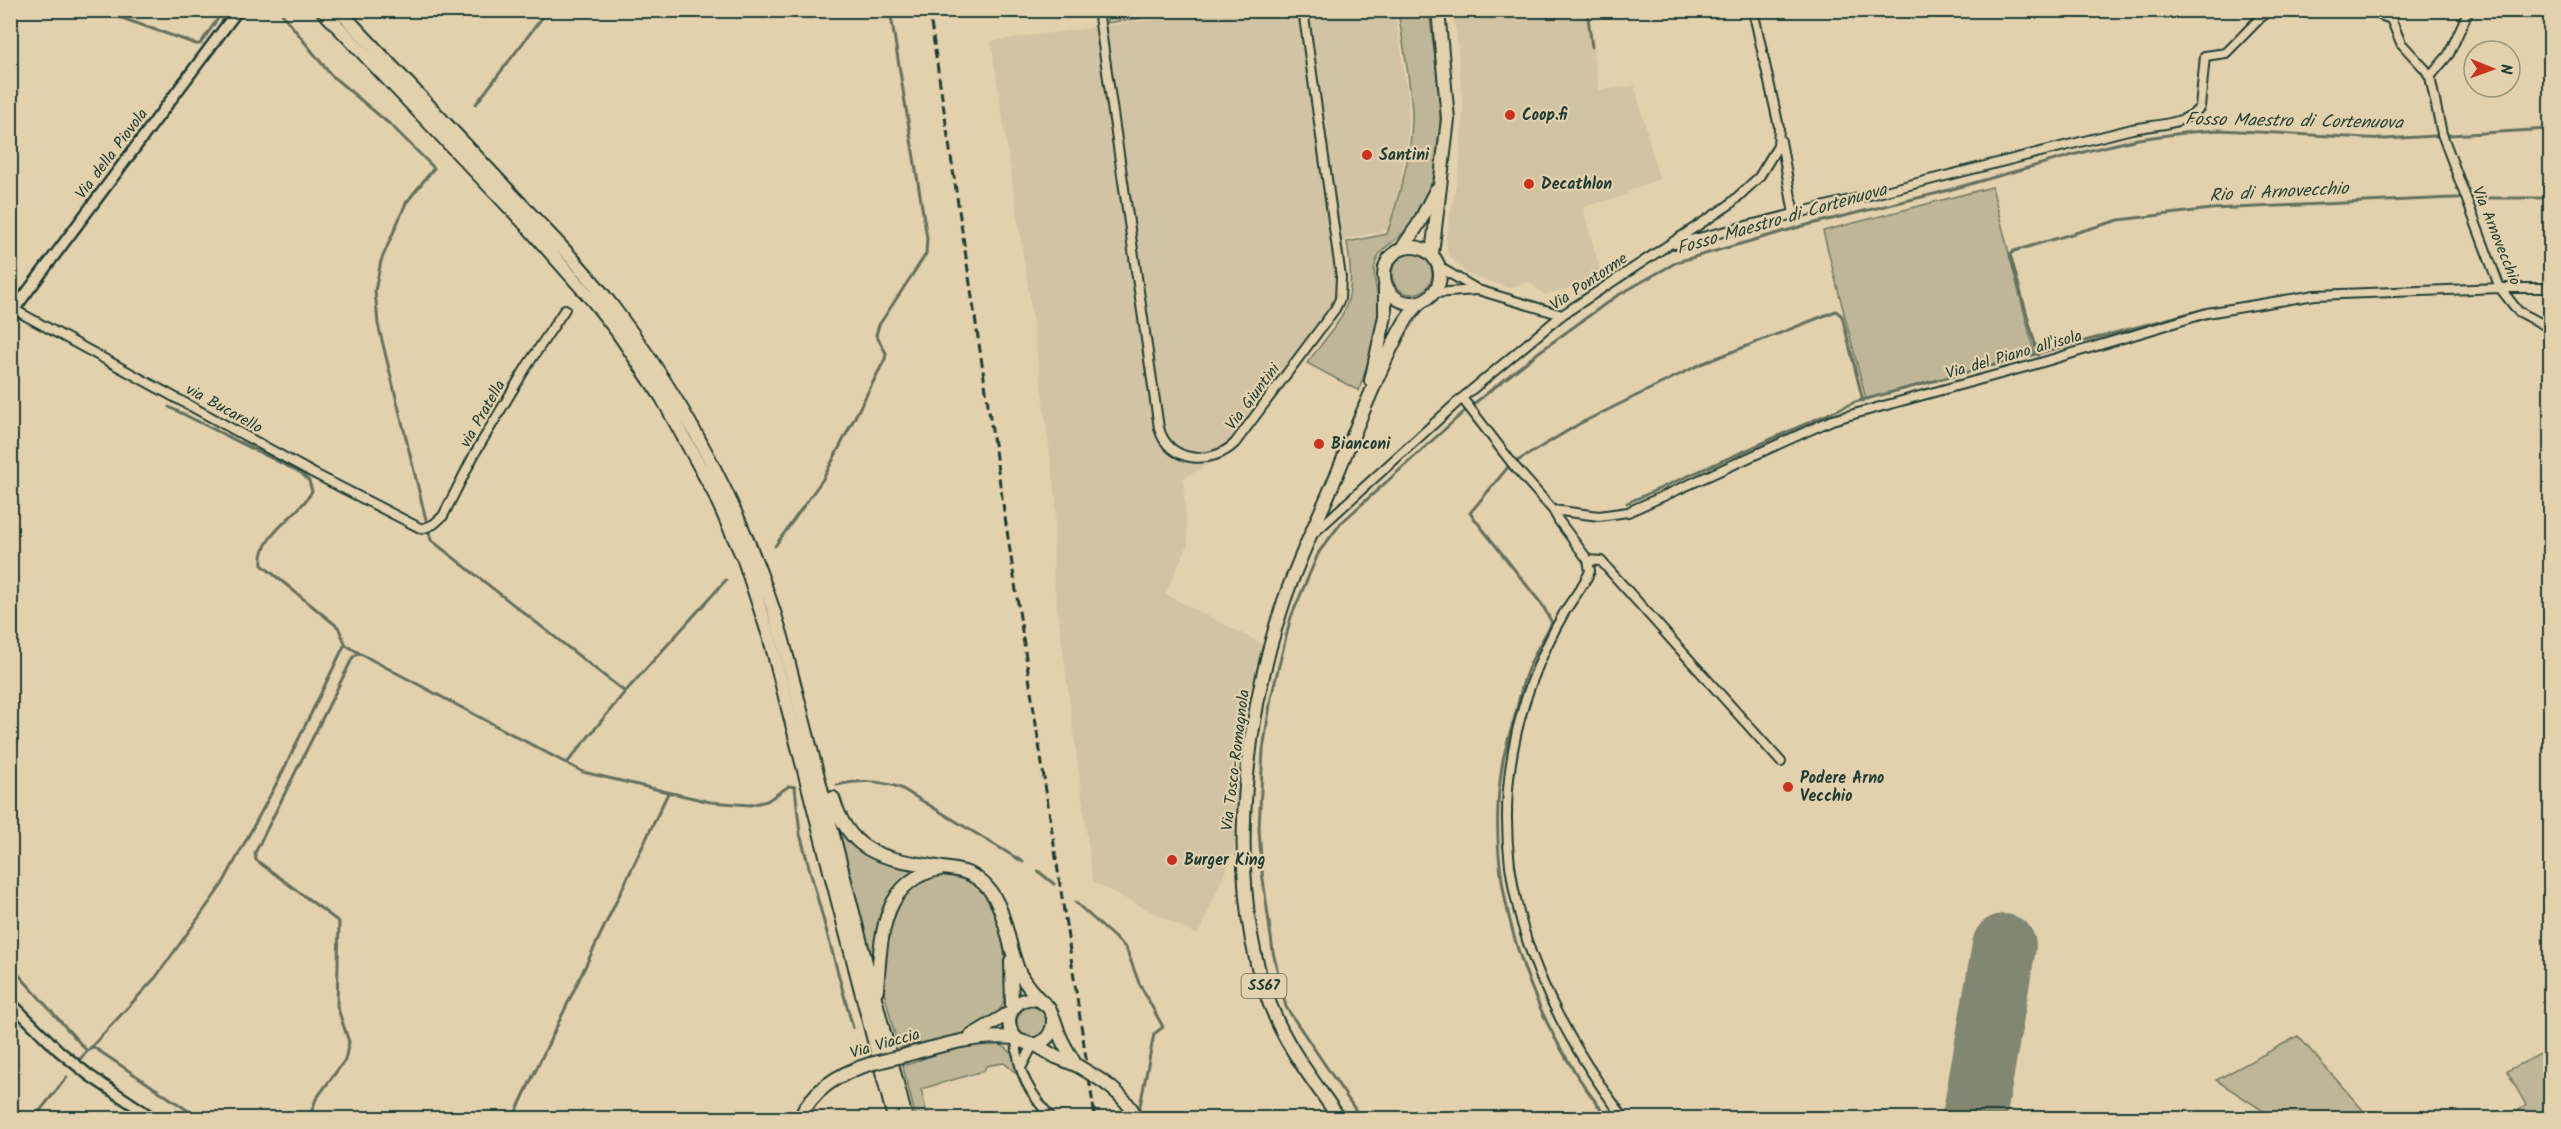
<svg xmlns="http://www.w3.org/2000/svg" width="2561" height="1129" viewBox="0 0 2561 1129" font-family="Kalam,sans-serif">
<rect width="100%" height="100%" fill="#e3d1ae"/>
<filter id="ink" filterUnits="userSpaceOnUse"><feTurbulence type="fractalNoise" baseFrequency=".0167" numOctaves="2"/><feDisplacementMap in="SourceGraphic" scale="12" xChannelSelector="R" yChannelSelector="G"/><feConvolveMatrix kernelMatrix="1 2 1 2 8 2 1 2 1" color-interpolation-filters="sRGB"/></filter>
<g filter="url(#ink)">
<!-- built -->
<path fill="#d1c3a3" d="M1217,11H1395L1408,99V137L1397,201L1387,230L1344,240L1347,297L1338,317L1237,450L1183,478L1188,545L1165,594L1262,644L1233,854L1198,935L1093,882L1053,574L1056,500L1029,293L991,41Z
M1452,11H1587L1599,90L1635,86L1659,179L1627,191L1628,195L1583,207L1601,274L1587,283L1545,295L1529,282L1509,288L1465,273L1448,254L1446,237L1460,165L1463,108L1456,30Z
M1992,917L2027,949L1998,1118H1948L1981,935L1984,924Z"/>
<!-- green -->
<path fill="#bfb698" stroke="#6f7a66" stroke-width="1.5" d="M1106,10H1191V11L1107,23Z
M1398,11H1429C1436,74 1454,145 1422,205C1417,214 1412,224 1404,232C1395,242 1381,247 1376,261C1370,278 1381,297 1379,315C1376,340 1366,367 1359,391L1307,363C1346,312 1357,308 1347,242L1387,234C1399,196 1413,153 1412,112C1410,78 1403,44 1398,11Z
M1992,187L2035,355L1866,399L1823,231Z
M1392 274a20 20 0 1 1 40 0a20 20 0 1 1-40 0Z
M841,829L917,869L900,884L874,957L871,955L839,831Z
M940,874C955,877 970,878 982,890C1000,908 1016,990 999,1011C981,1034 930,1042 902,1047L906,1065C928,1058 997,1026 1012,1055C1015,1059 1015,1068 1016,1073L1004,1063L986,1066L984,1071L921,1089L928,1118H916L884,992L883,965L894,909L919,879Z
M1017 1022a15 15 0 1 1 30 0a15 15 0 1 1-30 0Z
M2298,1036L2370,1118H2274L2216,1080Z
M2550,1049V1118H2508L2526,1105L2507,1071Z"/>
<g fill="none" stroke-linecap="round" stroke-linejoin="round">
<!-- stream -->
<path stroke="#63715e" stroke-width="3" d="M99,10L196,44H200L224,10
M279,10L331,75L393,127L434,168L406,203L381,261L375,291L378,324L431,540L625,692
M1587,10L1592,47
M476,104L548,10
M2503,284H2550
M2452,286L2464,285
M2038,355L2010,254L2014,251L2119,220L2211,209L2452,198H2550
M169,407L301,473L309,481L312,491C300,516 258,534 262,565L338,627L346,645L359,653L583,772L710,802L750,805L767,801L789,786L795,787L800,834L853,1028
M1627,503L1855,402L2201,310L2304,293
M775,546L823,479L885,359L886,353L876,335L879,325L926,254L927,238L890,10
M567,763L625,692L726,580
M837,785C861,780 878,780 901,788L1023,862
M1038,871L1054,884
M1075,902L1126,948L1139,983L1163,1027L1154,1034L1139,1111
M10,965L87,1051
M92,1046L199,1118
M81,1058L156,977L222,885L280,777L344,646L346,645
M34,1118L67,1077
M309,1118L316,1099L345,1060L349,1042L337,1006L339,922L256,860L255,853L353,657L359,653
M513,1118L668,793
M1361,1118L1286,1007L1273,952L1262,872L1259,829L1263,750L1271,698L1286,637L1291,617L1319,552L1341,523L1466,410L1539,352L1615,297L1677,262L1803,226L1938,193L2091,150L2138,139L2191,132L2220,130L2385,139L2550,129
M1608,1118C1530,1021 1481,885 1503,760C1506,746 1510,733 1514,720C1519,703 1521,684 1529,667C1535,652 1544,637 1552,623L1543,606L1470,513L1509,466L1579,424L1701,364L1836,311L1842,316L1863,401"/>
<!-- runway -->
<path stroke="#818771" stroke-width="64" d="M1974,1118L2004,946"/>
<defs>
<path id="minor" d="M1098,10L1159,428C1168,463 1212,466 1235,443L1335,309L1340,299L1341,277L1303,10
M2377,10L2380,15L2391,19L2401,43L2425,69L2430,77L2442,134L2500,288L2518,311L2550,328
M2430,77L2449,54L2469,10
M1794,214L2132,129C2153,125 2187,125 2200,107L2205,56L2226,53L2268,10
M1675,244L1794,214L1781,141
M1439,267L1478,290L1562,315
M1434,293L1477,290
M15,310L313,473L422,529L434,524L443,516L475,453L527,366L565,309
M1462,398L1515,467L1553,510L1559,521L1588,560L1590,571C1584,586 1572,599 1564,613C1551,635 1540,660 1531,684C1473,844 1526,989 1624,1118
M1553,510L1599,516L1628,512L1832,420L2033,365L2207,313L2315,295L2500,288H2550
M1314,533L1462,398L1562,315L1729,205L1759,177L1778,146L1779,127L1753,10
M1588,560L1601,561L1781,762
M1016,1038C1017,1074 1030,1092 1051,1118
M1021,1068L1033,1045"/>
<path id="tertiary" d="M10,315L238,10
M10,1002L58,1050L90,1076L153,1118"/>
<path id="primary" d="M1384 275a28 28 0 1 1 56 0a28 28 0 1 1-56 0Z
M1403,247L1418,225L1436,190
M1432,254L1448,119L1438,10
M1371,381L1385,316V286
M1053,1020C1053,1034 1046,1042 1033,1045L1018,1040C993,1017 1026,984 1047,1006C1054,1014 1056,1027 1060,1036C1064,1046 1070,1055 1076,1065
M971,1036L1011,1012
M1034,1044L1056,1057L1076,1065
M906,1055C942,1045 978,1034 1015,1038
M800,1118C813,1089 840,1073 870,1064
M1339,1118C1318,1087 1294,1057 1278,1023C1222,904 1242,723 1284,601C1299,557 1320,515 1338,472C1353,435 1368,399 1384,363C1395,341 1403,319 1421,302"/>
<path id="trunk" d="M322,10L527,226L594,302L616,330L662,398L713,491L744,560L770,639L894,1118
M339,10C395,70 451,129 507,189C543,228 581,265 613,307C688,406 746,518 782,637L906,1118
M833,798C851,859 889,858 943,868C956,870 968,871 978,879C1007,899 1006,944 1020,974C1026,985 1034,994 1043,1003
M1011,961L1012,1009
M877,990C881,941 880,880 940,869"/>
</defs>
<!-- minor casing -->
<use href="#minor" stroke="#1f3d34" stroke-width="12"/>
<!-- tertiary casing -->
<use href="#tertiary" stroke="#1f3d34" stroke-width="14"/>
<!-- primary casing -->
<use href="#primary" stroke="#1f3d34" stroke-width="16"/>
<!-- trunk casing -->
<use href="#trunk" stroke="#1f3d34" stroke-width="16"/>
<!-- minor -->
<use href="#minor" stroke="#e3d1ae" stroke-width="8"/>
<!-- tertiary -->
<use href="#tertiary" stroke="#e3d1ae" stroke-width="9"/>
<!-- primary -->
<use href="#primary" stroke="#e3d1ae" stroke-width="12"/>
<!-- trunk -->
<use href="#trunk" stroke="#e3d1ae" stroke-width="12"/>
<!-- rail -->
<path stroke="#1f3d34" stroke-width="3" stroke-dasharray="9 4.5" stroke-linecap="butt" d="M929,10L1095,1118"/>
<defs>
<path id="primary-bridge" d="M870,1064L906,1055
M1076,1065C1100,1079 1123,1092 1137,1118"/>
</defs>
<!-- primary-bridge casing -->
<use href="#primary-bridge" stroke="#1f3d34" stroke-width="16" stroke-linecap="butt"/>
<!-- primary-bridge -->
<use href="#primary-bridge" stroke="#e3d1ae" stroke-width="12"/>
</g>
</g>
<!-- markers -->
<g fill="#c8321e" stroke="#e3d1ae" stroke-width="2">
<circle cx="1510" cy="115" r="6"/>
<circle cx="1367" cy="155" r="6"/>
<circle cx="1529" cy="184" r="6"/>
<circle cx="1319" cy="444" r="6"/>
<circle cx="1788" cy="787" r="6"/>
<circle cx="1172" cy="860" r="6"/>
</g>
<g text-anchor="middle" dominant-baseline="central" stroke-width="4.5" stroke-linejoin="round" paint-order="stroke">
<!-- shield labels -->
<rect fill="#e3d1ae" stroke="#5a6959" stroke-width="1.5" x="1241.5" y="974" width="45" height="24" rx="4.5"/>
<g font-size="15" font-weight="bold" fill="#1f3d34">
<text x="1264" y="986">SS67</text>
</g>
<!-- poi labels -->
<g font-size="16" font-weight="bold" fill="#1f3d34" stroke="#e3d1ae" text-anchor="start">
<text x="1522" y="115">Coop.fi</text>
<text x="1379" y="155">Santini</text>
<text x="1541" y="184">Decathlon</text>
<text x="1331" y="444">Bianconi</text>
<text x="1800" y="778">Podere Arno<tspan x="1800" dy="18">Vecchio</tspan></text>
<text x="1184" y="860">Burger King</text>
</g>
<!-- street labels -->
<g font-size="16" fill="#1f3d34" stroke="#e3d1ae">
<text transform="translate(112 154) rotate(-53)">Via della Piovola</text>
<text transform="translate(2496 236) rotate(68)">Via Arnovecchio</text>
<text transform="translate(1589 282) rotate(-34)">Via Pontorme</text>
<text transform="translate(2014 355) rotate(-16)">Via del Piano all'isola</text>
<text transform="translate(1253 397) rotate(-53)">Via Giuntini</text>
<text transform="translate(224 409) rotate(29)">via Bucarello</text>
<text transform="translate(483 414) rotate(-60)">via Pratella</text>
<text transform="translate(1236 760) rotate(-83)">Via Tosco-Romagnola</text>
<text transform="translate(885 1044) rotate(-16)">Via Viaccia</text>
</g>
<!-- water labels -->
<g font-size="18" font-style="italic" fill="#2a463b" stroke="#e3d1ae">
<text transform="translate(2294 122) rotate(1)">Fosso Maestro di Cortenuova</text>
<text transform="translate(2279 193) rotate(-3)">Rio di Arnovecchio</text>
<text transform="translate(1782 220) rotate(-16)">Fosso Maestro di Cortenuova</text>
</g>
</g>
<!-- margin -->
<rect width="2561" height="1129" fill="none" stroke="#e3d1ae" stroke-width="36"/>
<rect x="18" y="18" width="2525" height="1093" fill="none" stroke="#1f3d34" stroke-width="2" filter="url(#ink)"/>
<!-- north arrow -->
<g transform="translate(2492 69) rotate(91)"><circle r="28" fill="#e3d1ae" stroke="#95967d" stroke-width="1.5"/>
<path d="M0-4.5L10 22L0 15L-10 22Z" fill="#c8321e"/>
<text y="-9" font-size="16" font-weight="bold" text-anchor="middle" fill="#1f3d34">N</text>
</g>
</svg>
